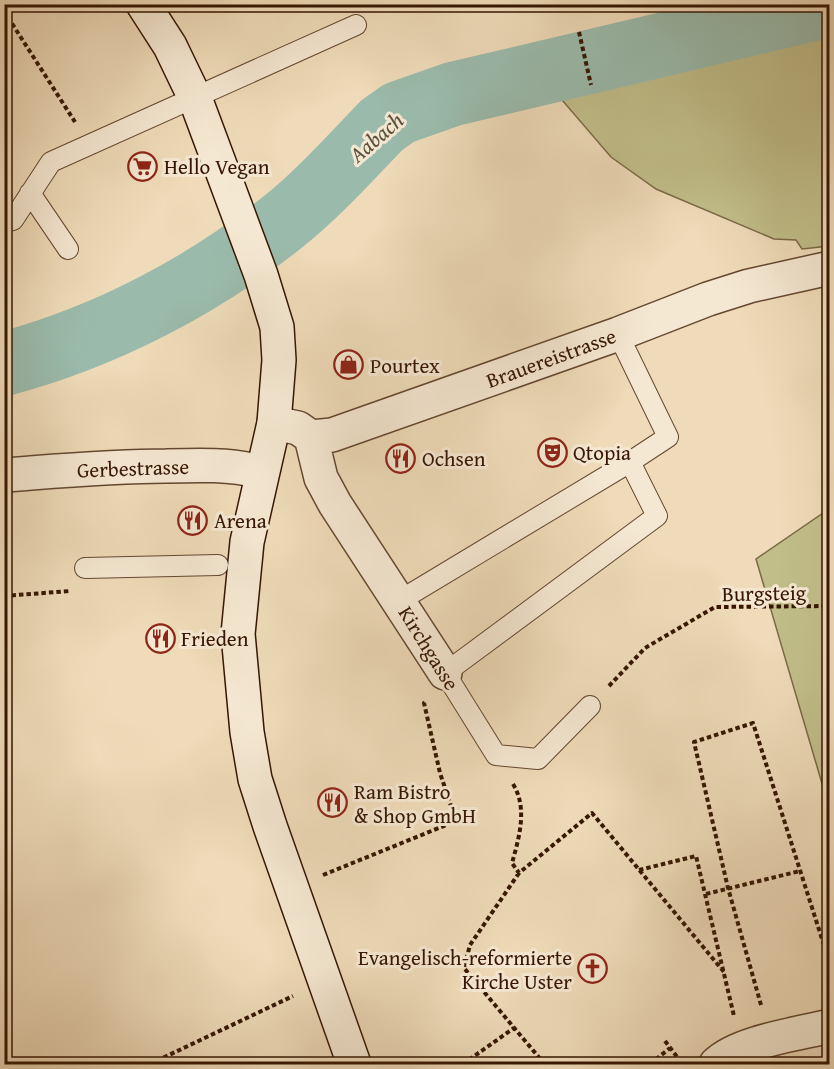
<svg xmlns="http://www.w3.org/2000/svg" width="834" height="1069" viewBox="0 0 834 1069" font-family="'Gentium Book Plus',serif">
<rect width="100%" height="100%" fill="#efdbb9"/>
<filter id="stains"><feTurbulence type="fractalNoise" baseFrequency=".00333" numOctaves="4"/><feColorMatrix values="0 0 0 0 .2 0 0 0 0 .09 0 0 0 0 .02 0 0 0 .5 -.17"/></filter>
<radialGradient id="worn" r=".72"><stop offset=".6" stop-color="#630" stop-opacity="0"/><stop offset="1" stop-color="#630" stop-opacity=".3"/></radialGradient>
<!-- green -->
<path fill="#c1be8a" stroke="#7c6a46" stroke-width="1.5" d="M829,20V246L802,249L796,240L774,239L656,189L611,157L550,86Z
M829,509L830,786L823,787L756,559Z"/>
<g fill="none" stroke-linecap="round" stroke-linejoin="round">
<!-- river -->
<path stroke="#9abbac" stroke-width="64" d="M4,364C105,337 203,286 284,221C319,193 351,157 382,125L399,113L453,94L830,5"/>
<defs>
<path id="service" d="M30,193L68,249
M4,222L13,220L51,162L356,25
M85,568L218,565
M399,601L630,462
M590,706L538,759L496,755L445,673L657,516L630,462L668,437L618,334"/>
<path id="minor" d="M274,423L298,428L311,437L332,435L618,334L708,299L749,286L830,268
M311,437L321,478L335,504L445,673
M4,475C58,471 112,466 166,466C199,465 230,464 262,472
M716,1064C738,1042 798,1034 830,1026"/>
<path id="secondary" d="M143,4L170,46L195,98L261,275L277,327L279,360L274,423L247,542L238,634L247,732L255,779L270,826L354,1064"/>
</defs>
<!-- service casing -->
<use href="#service" stroke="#644730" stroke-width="22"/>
<!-- minor casing -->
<use href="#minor" stroke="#644730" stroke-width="36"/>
<!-- secondary casing -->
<use href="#secondary" stroke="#361603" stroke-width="36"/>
<!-- path -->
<path stroke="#361603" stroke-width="4" stroke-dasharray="4.5 3" stroke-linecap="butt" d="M4,11L75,122
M579,32L591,85
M4,596L70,591
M609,686L645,648L715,607L830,606
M513,784C528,808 519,838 512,863L519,873L592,813L724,972
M639,870L696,856L734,1016
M519,873L470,945L464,968L542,1061V1064
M323,875L456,821L440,773L424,703L426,701
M706,894L800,871
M761,1005L728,888L694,742L753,723L830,964
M665,1041L681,1062
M150,1064L293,996
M463,1064L514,1028
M650,1064L670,1048"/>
<!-- service -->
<use href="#service" stroke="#f5e8d2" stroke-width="20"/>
<!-- minor -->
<use href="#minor" stroke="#f5e8d2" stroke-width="33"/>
<!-- secondary -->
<use href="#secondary" stroke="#f5e8d2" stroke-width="33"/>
</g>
<!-- icons -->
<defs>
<symbol id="supermarket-ring" viewBox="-11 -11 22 22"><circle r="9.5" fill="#f5e8d2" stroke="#8f2418" stroke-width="1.5"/><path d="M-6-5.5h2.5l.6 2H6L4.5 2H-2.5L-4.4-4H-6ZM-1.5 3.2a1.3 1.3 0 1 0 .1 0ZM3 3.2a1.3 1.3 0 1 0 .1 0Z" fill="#8f2418"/></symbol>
<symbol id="shop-ring" viewBox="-11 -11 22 22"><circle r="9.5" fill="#f5e8d2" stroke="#8f2418" stroke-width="1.5"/><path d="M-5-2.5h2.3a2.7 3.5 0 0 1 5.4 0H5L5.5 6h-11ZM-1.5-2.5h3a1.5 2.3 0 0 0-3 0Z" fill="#8f2418"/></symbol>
<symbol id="theatre-ring" viewBox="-11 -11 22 22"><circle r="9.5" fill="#f5e8d2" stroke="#8f2418" stroke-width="1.5"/><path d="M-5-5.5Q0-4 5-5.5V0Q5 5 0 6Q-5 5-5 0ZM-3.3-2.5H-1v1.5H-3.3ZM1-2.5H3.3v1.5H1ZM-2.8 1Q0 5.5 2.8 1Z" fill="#8f2418"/></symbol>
<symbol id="restaurant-ring" viewBox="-11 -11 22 22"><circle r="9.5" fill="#f5e8d2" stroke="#8f2418" stroke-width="1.5"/><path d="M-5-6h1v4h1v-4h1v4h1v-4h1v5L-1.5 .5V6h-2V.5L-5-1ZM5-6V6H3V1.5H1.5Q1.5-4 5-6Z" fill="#8f2418"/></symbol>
<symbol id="church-ring" viewBox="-11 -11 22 22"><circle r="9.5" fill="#f5e8d2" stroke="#8f2418" stroke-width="1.5"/><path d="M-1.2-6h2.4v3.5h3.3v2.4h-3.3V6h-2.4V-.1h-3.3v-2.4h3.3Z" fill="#8f2418"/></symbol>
</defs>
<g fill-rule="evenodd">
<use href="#supermarket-ring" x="126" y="150" width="33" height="33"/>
<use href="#shop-ring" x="332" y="348" width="33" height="33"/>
<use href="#theatre-ring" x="536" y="436" width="33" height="33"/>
<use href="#restaurant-ring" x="384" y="442" width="33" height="33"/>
<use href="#restaurant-ring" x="176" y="504" width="33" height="33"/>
<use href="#restaurant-ring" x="144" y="622" width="33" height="33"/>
<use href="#restaurant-ring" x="316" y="786" width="33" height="33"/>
<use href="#church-ring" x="576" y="952" width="33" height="33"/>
</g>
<g text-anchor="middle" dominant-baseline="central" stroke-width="6" stroke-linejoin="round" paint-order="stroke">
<!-- poi labels -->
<g font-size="21" fill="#361603" stroke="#f5e8d2" text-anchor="start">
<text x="164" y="166">Hello Vegan</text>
<text x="370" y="365">Pourtex</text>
<text x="573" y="452">Qtopia</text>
<text x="422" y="458">Ochsen</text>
<text x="214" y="520">Arena</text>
<text x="181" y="638">Frieden</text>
<text x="354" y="791">Ram Bistro<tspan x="354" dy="24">&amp; Shop GmbH</tspan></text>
<text x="572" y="957" text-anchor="end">Evangelisch-reformierte<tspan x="572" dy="24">Kirche Uster</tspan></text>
</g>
<!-- street labels -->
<g font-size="21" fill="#361603" stroke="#f5e8d2">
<text transform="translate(551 358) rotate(-20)">Brauereistrasse</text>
<text transform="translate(133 468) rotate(-2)">Gerbestrasse</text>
<text transform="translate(764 593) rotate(-1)">Burgsteig</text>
<text transform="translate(429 648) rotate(58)">Kirchgasse</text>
</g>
<!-- water labels -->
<g font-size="22" font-style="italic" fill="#59503e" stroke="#f5e8d2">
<text transform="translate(376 137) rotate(-41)">Aabach</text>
</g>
</g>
<!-- margin -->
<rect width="834" height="1069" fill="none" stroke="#efdbb9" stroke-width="24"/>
<rect x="6" y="6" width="822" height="1057" fill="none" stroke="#361603" stroke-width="3"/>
<rect x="12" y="12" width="810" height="1045" fill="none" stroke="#361603" stroke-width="1.5"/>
<rect width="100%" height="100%" filter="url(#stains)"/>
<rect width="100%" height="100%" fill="url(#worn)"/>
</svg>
